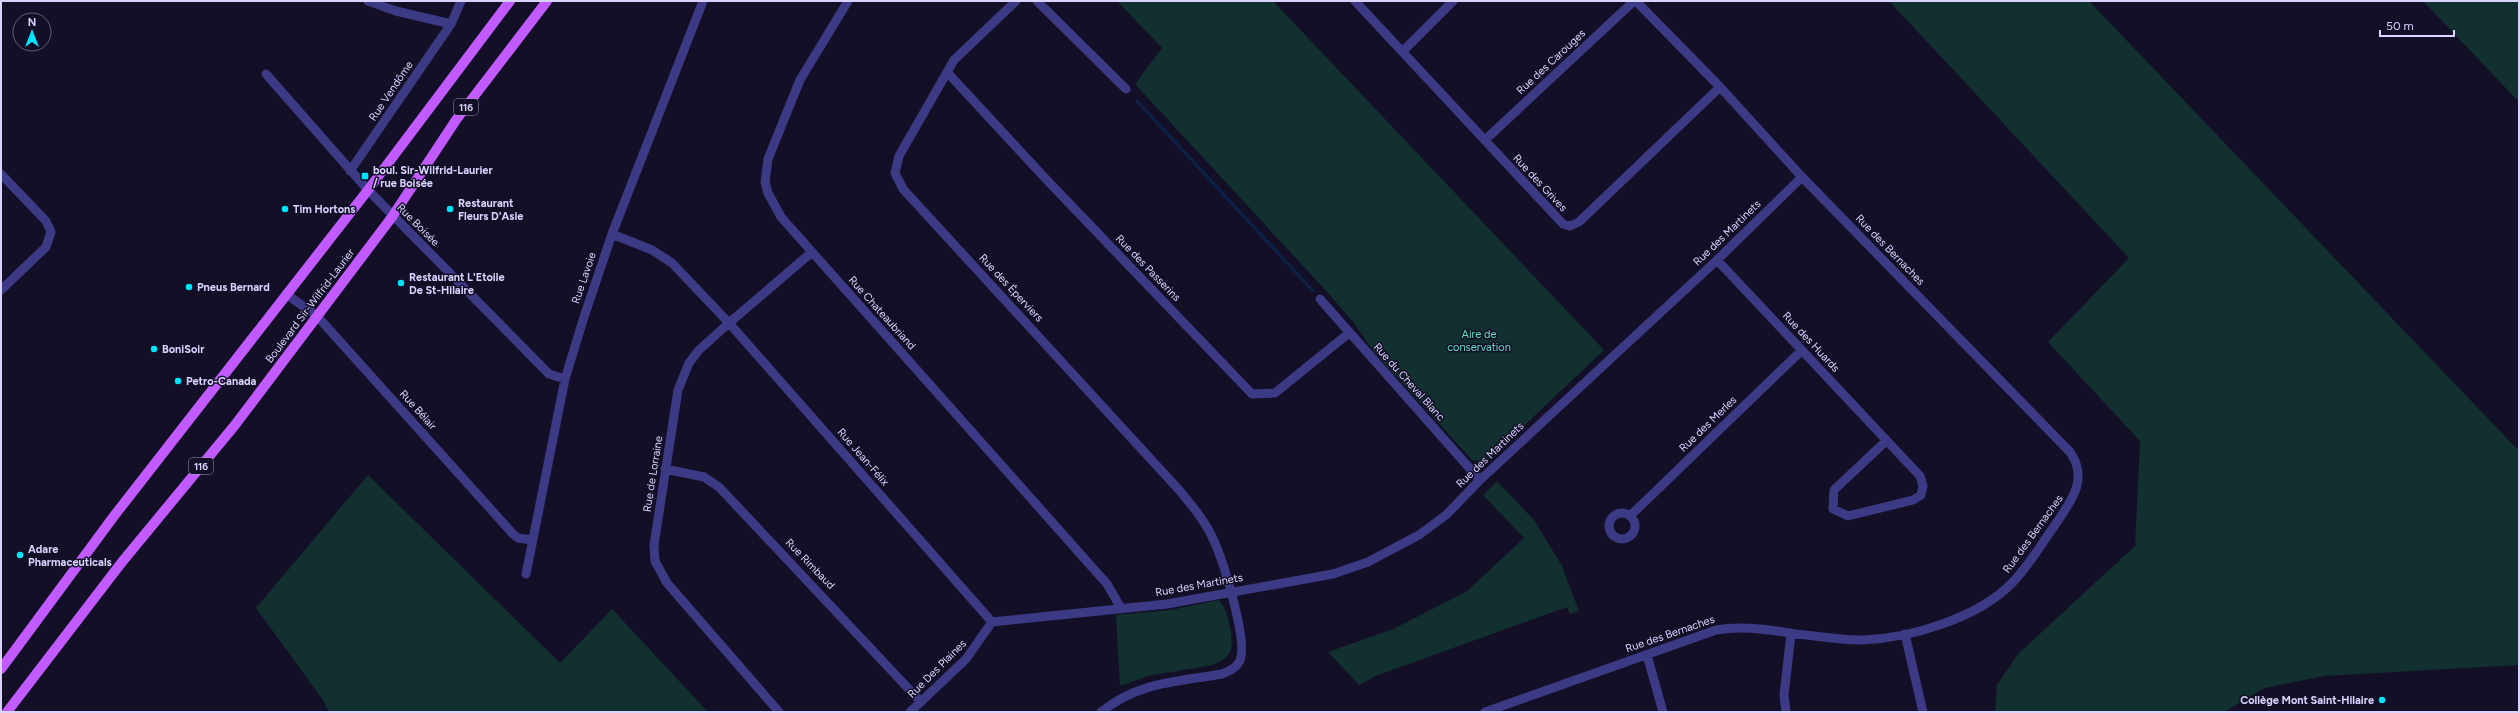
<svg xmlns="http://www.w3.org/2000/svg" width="2520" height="713" viewBox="0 0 2520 713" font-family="Figtree,sans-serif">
<rect width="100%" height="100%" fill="#130f26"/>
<!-- green -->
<path fill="#12302f" d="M1117,1H1273L1604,350L1488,460L1483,462L1472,460L1373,351L1354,323L1329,294L1135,84L1162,48Z
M1889,1H2089L2519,451V665L2324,676L2265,688L2224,712H1995L1997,685L2018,654L2135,546L2140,441L2048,342L2129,258Z
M2423,1H2519V102Z
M368,475L560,663L612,609L708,712H329L323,700L256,608Z
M1497,481L1534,520L1562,566L1579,611L1570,614L1567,607L1378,675L1359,685L1328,652L1393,629L1466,592L1524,538L1483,495Z
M1218,600C1228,606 1236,643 1229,654C1225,659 1218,662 1213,665L1148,676L1120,686L1116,615L1171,610Z"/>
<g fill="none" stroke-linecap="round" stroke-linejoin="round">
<!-- stream -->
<path stroke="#0c2248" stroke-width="3" d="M1137,101L1313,291"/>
<!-- minor -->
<path stroke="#3d3a85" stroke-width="9" d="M368,1L396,11L451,24
M848,1L800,80L768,159L765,182L768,193L781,217L1107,584L1121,608
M1016,1L954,60L899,156L895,173L903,189L1180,491C1193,507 1206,522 1214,541C1223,561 1250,646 1239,662C1235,669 1229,671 1222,674C1176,682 1139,682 1101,712
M1037,1L1126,89
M1355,1L1563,224L1570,226L1579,222L1720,87
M1403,51L1453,1
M947,72L1044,177L1252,394L1275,393L1349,333
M266,74L368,190L549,374L565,379
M1485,140L1634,1
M350,171L451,24L461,1
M1,174L46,221L51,232L46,247L1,290
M612,234L652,250L672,263L729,323L992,622
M1717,260L1920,476L1923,486L1921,495L1913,500L1848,516L1833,509L1834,490L1886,441
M286,294L317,316L513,534L518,538L532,540
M1320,299L1480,480
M665,469L704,477L719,487L921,702
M1609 526a13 13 0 1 1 26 0a13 13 0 1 1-26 0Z
M1630,516L1802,350
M526,574L565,379L584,317L612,234L703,1
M992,622L1167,604L1333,574L1368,562L1419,535L1446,515L1480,480L1717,260L1802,177
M1905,634L1923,712
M1647,655L1663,712
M779,712L667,583L655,561L654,545L678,390L689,363L699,350L729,323L812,252
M910,712L966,659L992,622
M1485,712L1716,630C1749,624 1781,633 1814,636C1830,638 1847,640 1863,640C1911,638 1978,618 2012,583C2029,566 2041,544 2055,525C2071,501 2089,479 2070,452L1802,177L1720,87L1636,1
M1786,712L1784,695L1791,634"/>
<!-- primary -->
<path stroke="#c25bff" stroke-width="10" d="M1,669L114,516L368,190L510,1
M7,712L122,562L235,425L392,217L456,120L547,1"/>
</g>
<!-- markers -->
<g fill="#00e5ff" stroke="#130f26" stroke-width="1.5">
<rect x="361" y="172" width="8" height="8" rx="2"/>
<circle cx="285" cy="209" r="4"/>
<circle cx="450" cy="209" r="4"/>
<circle cx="401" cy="283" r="4"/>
<circle cx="189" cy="287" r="4"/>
<circle cx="154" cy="349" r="4"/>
<circle cx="178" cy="381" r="4"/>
<circle cx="20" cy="555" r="4"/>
<circle cx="2382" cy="700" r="4"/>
</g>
<g text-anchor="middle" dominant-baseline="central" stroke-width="3" stroke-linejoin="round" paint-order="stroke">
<!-- shield labels -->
<g fill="#130f26" stroke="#9e99be" stroke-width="1">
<rect x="454" y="99" width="24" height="16" rx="3"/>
<rect x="189" y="458" width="24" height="16" rx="3"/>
</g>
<g font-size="10" font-weight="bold" fill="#d9d4ff">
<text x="466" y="107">116</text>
<text x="201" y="466">116</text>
</g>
<!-- street labels -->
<g font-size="11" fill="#d9d4ff" stroke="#130f26">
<text transform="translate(1551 62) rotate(-43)">Rue des Carouges</text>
<text transform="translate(391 91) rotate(-56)">Rue Vendôme</text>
<text transform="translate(1540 183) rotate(47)">Rue des Grives</text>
<text transform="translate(418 225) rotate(45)">Rue Boisée</text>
<text transform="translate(1727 233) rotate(-44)">Rue des Martinets</text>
<text transform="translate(1890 250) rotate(46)">Rue des Bernaches</text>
<text transform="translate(1148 268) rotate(46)">Rue des Passerins</text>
<text transform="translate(584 278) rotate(-71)">Rue Lavoie</text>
<text transform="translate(1011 288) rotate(47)">Rue des Éperviers</text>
<text transform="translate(310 306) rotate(-53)">Boulevard Sir-Wilfrid-Laurier</text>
<text transform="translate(882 313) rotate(48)">Rue Chateaubriand</text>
<text transform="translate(1811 342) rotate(47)">Rue des Huards</text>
<text transform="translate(1409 382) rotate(48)">Rue du Cheval Blanc</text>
<text transform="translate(418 410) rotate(48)">Rue Bélair</text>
<text transform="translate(1708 424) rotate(-44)">Rue des Merles</text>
<text transform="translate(1490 455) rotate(-44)">Rue des Martinets</text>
<text transform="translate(863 457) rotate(49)">Rue Jean-Félix</text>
<text transform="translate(653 474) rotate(-81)">Rue de Lorraine</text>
<text transform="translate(2033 534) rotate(-54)">Rue des Bernaches</text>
<text transform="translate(810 564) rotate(46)">Rue Rimbaud</text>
<text transform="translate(1199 585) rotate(-10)">Rue des Martinets</text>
<text transform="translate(1670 634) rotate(-19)">Rue des Bernaches</text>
<text transform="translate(937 669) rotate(-45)">Rue Des Plaines</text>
</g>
<!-- poi labels -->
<g font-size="11" font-weight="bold" fill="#d9d4ff" stroke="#130f26" text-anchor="start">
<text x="373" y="170">boul. Sir-Wilfrid-Laurier<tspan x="373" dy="13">/ rue Boisée</tspan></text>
<text x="458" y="203">Restaurant<tspan x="458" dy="13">Fleurs D'Asie</tspan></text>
<text x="293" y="209">Tim Hortons</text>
<text x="409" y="277">Restaurant L'Etoile<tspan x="409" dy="13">De St-Hilaire</tspan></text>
<text x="197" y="287">Pneus Bernard</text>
<text x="162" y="349">BoniSoir</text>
<text x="186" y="381">Petro-Canada</text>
<text x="28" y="549">Adare<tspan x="28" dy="13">Pharmaceuticals</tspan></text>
<text x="2374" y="700" text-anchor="end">Collège Mont Saint-Hilaire</text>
</g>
<!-- park labels -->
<g font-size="11" fill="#5fe0c0" stroke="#130f26">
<text x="1479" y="334">Aire de<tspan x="1479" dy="13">conservation</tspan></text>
</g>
</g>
<!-- border -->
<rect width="2520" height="713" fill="none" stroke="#d9d4ff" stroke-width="4"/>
<!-- north arrow -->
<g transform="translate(32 32)"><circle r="19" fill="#130f26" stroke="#625e7d"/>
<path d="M0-3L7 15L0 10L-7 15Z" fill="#00e5ff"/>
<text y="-6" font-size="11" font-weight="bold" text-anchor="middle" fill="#d9d4ff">N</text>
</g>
<!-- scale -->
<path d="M2380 30v6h74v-6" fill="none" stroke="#d9d4ff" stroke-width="2"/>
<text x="2386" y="30" font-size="12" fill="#d9d4ff" stroke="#130f26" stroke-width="3" paint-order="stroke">50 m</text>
</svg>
